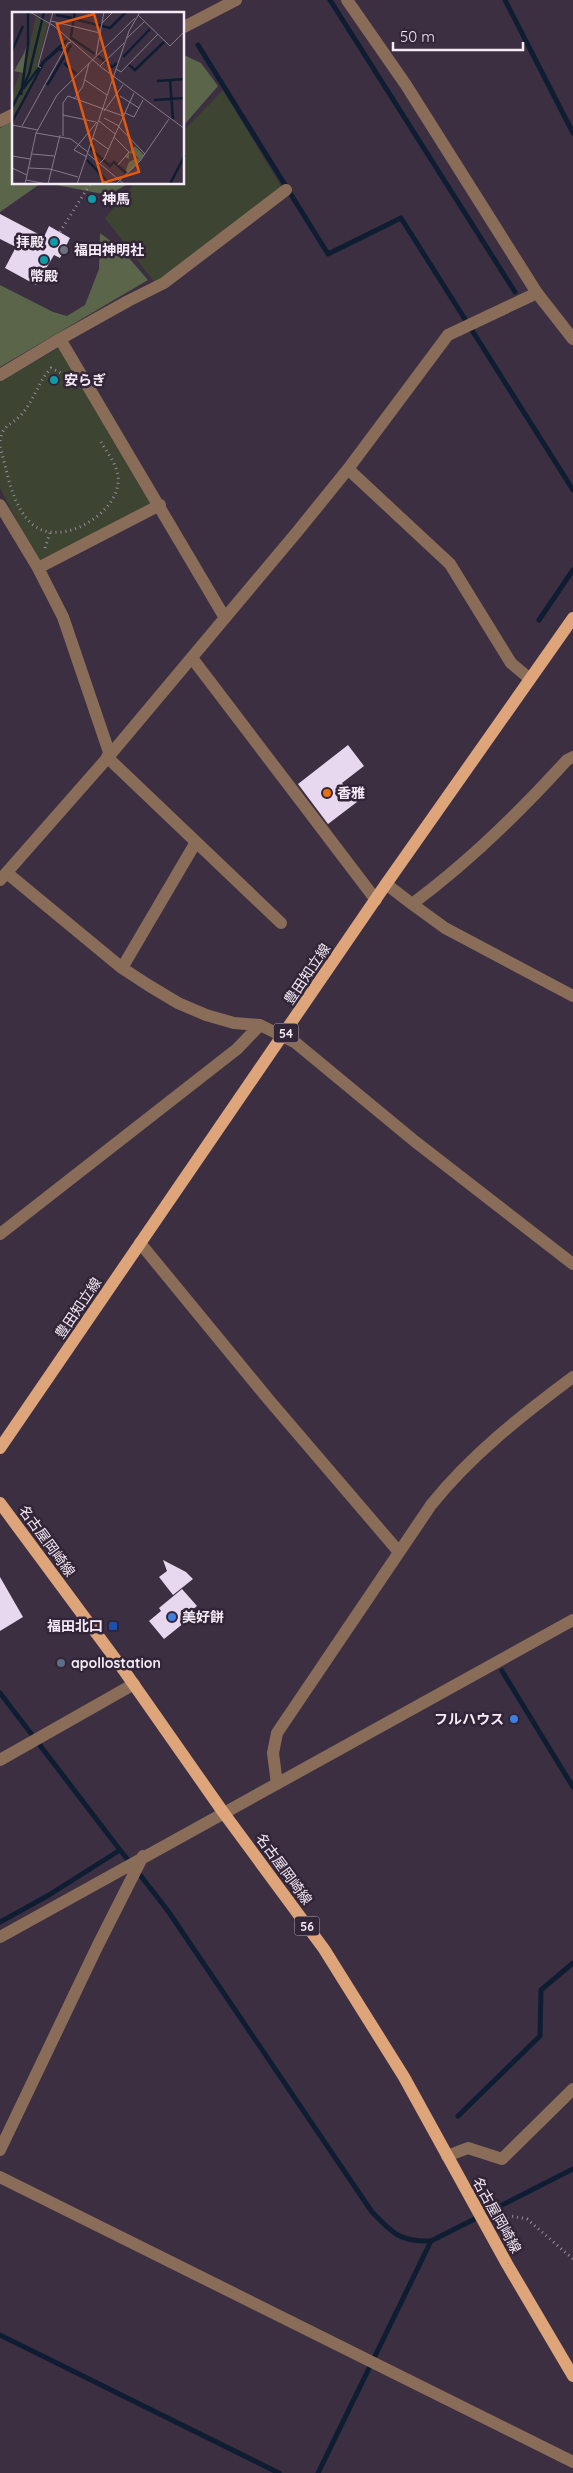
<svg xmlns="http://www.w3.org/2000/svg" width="573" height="2473" viewBox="0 0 573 2473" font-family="Quicksand,'Noto Sans JP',sans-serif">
<rect width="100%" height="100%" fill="#3c2f42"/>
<!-- green -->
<path fill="#3d4432" d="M223,90L282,188L155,283L105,218L134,184H184V130Z
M60,347L155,504L39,564L0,488V382Z"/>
<!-- forest -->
<path fill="#5a654a" d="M184,55L201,63L218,86L184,125Z
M14,120V184H40L0,212V128Z
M51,184H128L108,195Z
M100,233L121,249L148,280L0,367V285L53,312L67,316L85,305L99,269Z"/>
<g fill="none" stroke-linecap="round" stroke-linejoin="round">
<!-- stream -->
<path stroke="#0f1d32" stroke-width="5" d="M330,0L515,292
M505,0L573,133
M198,45L328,254L401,218L573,490
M539,620L573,570
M502,1671L573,1787
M0,1693L120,1850
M137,1871L168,1911L372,2212C392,2233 400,2242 431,2241L573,2169
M0,1922L49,1895L120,1850L132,1865
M458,2116L540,2036L541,1990L573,1963
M0,2335L279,2473
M318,2473L431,2241"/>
</g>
<!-- building -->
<path fill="#e8d8ef" d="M0,214L44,237L49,226L70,238L60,258L54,255L36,285L5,268L16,247L0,239Z
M348,745L364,766L342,783L357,802L328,824L298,784Z
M163,1560L186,1572L193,1579L173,1595L159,1577L167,1571Z
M0,1577L23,1617L0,1631Z
M182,1589L197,1606L192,1610L195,1614L164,1639L149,1621L161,1611L159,1608Z"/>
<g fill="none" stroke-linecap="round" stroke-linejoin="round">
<!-- path -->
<path stroke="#978c9c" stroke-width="3" stroke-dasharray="1 4" stroke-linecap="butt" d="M60,232L90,184
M0,441C2,425 12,425 21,415C34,401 38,382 51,368L63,374
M0,447C8,472 11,505 32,524C59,548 115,516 118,483C120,468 108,454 101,442
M45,548L50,533
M499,2223L511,2216L527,2219L573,2259"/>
<!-- minor -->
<path stroke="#8a6d59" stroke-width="12" d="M184,27L236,0
M0,121L14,114
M0,375L60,339
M348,469L450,564L511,663L530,679
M0,505L38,568L63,617L110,755
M38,568L160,505
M225,618L60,339L128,301L164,283L286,190
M192,658L376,900
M107,757L281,923
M7,873L122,968L148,985L178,1003L206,1015L234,1023L260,1025L296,1043L417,1143L573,1264
M0,880L110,755L297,532L348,469L448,335L537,293
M386,884L412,904C469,862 519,813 567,760L573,757
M412,904L445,928L573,996
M122,968L196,842
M0,1234L237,1049L260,1025
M140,1243L269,1400L399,1552
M0,1760L134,1684
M277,1784L273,1753L277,1733L431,1505C471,1455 522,1415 573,1377
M0,1937L573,1620
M0,2150L97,1947L143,1856
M447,2156L468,2148L502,2159L573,2089
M0,2177L573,2462"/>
<!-- tertiary -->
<path stroke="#8a6d59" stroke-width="12" d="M347,0L406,85L537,293L573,339"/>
<!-- primary -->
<path stroke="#dea47a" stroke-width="12" d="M0,1448L386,884L573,618
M0,1503L125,1672L223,1812L324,1949L404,2077L507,2264L573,2376"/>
</g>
<!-- markers -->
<g fill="#0f9aa8" stroke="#322537" stroke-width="2">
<circle cx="92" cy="199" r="5"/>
<circle cx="54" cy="242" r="5"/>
<circle cx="44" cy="260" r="5"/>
<circle cx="54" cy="380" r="5"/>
</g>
<circle fill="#6b7280" stroke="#322537" stroke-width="2" cx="64" cy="250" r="5"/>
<circle fill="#e8710a" stroke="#322537" stroke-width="2" cx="327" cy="793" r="5"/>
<g fill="#3f7fe0" stroke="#322537" stroke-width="2">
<circle cx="172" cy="1617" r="5"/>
<circle cx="514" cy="1719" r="5"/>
</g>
<rect fill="#1a4fb4" stroke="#322537" stroke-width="2" x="108" y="1621" width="10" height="10" rx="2.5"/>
<circle fill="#5c6f8a" stroke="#322537" stroke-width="2" cx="61" cy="1663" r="5"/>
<g text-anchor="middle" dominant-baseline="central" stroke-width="5" stroke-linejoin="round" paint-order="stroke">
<!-- shield labels -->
<g fill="#322537" stroke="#bab0bd" stroke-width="1">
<rect x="273.5" y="1023.5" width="25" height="19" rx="4"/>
<rect x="294.5" y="1916.5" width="25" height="19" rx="4"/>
</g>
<g font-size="12" font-weight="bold" fill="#f4ebf7">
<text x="286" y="1033">54</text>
<text x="307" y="1926">56</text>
</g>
<!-- poi labels -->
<g font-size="14" font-weight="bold" fill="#f4ebf7" stroke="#322537" text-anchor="start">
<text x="102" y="199">神馬</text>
<text x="44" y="242" text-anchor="end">拝殿</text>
<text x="74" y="250">福田神明社</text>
<text x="44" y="276" text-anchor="middle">幣殿</text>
<text x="64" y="380">安らぎ</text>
<text x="337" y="793">香雅</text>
<text x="182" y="1617">美好餅</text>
<text x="103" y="1626" text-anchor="end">福田北口</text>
<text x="71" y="1663">apollostation</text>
<text x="504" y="1719" text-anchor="end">フルハウス</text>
</g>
<!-- street labels -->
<g font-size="14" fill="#f4ebf7" stroke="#322537">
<text transform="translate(307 974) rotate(-56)">豊田知立線</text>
<text transform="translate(78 1308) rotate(-56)">豊田知立線</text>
<text transform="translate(47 1541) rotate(54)">名古屋岡崎線</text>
<text transform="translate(284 1869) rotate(54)">名古屋岡崎線</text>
<text transform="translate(497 2215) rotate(61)">名古屋岡崎線</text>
</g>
</g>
<!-- overview -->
<g transform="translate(12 12)">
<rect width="172" height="172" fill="#3c2f42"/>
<path d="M24,5L36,11L25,54L28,56L0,107V82L8,61H11Z" fill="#3d4432"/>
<path d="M17,28L11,61L2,59L12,41ZM123,134L132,143L128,148L125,152L117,160H113L117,150L125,146L128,148L122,142L117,141V147L113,145Z" fill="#5a654a"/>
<path fill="none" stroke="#0f1d32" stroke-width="2.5" d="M44,3L60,6M62,7L98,16L114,0M59,24L63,0M58,25L83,42M0,39L11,14M86,44L100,55L105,51M111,45L138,17M52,51L64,62M117,53L123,58L152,30M158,68L161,107M145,69L173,67M34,71L36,72L59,33M11,77L32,49L55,28M9,83L16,33V0M142,88L173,86M0,96L17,62L32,0M0,110L32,50L47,37L50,38M81,130L79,137L98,154L102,150L114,161M75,148L98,172M158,172L173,143"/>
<path fill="none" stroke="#867a8a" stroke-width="1" d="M18,0L42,14L89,55L173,117M126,3L158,34L173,19M39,9L88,21M90,11L101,0M115,26L133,9M84,43L92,0M88,54L112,31M29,56L26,54L41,0M104,57L109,60L146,22M73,68L95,83M108,84L127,96M62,87L71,74L77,51M92,99L111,73M113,101L122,105L131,88M51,103L84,110M92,106L107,114M87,109L103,122M0,113L26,118M10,114L56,31L59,30M106,114L133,142M24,121L59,127L76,140M51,124V91L56,84L111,104M102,125L117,140L106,153M81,126L96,137M20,142L42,144M76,142L112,172M0,144L18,147M75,145L62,138L85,110M88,151L92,147L122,81M0,156L15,163M17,156L38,157L66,165M14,168L35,172M13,172L24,121L45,83L123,6M36,172L48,123M65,172L117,19L128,0M104,172L128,149L157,107"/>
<path fill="#e8590c" fill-opacity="0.15" stroke="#e8590c" stroke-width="2.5" d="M82,2L127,160L91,171L45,12Z"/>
<rect width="172" height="172" fill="none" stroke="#f4ebf7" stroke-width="2.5"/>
</g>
<!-- scale -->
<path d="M393 42v8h130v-8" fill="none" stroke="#f4ebf7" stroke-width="2.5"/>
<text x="400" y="42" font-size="15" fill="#f4ebf7" stroke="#322537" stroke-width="4" paint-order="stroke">50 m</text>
</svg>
